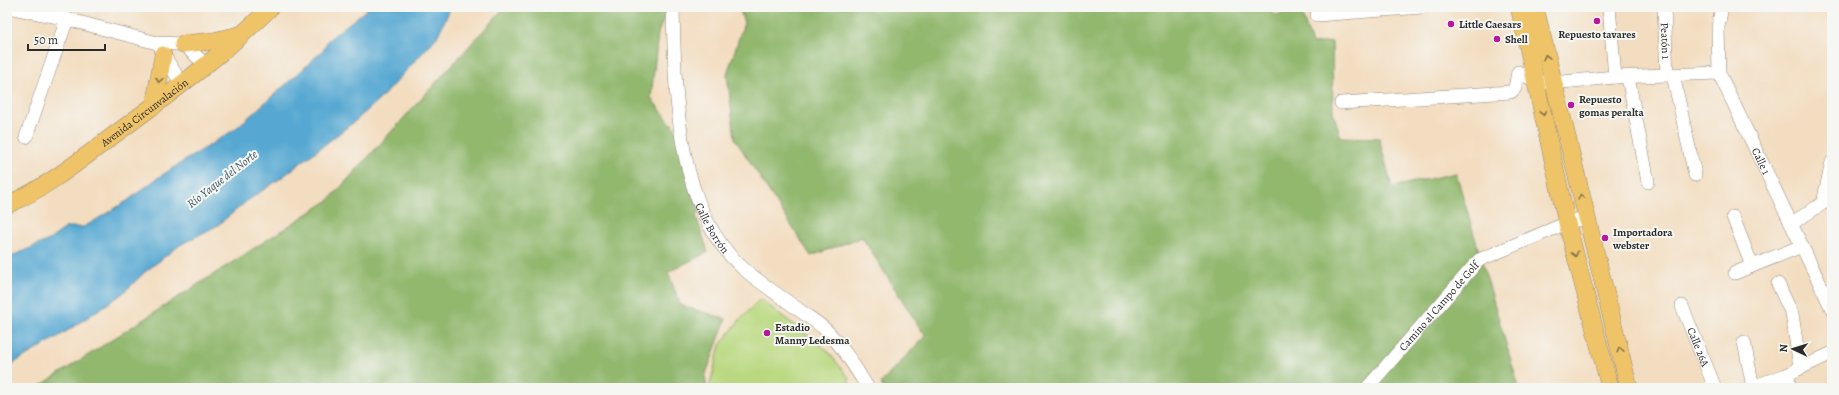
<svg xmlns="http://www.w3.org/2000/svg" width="1839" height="395" viewBox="0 0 1839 395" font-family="Alegreya,serif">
<rect width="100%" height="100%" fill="#f6f6f2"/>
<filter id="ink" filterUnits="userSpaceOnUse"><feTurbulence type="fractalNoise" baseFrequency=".025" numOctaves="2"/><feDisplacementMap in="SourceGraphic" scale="8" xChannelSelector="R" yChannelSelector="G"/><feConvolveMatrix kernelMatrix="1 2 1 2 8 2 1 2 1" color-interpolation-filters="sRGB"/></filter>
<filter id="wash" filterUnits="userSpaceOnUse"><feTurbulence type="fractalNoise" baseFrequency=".012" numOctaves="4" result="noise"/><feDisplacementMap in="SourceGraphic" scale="16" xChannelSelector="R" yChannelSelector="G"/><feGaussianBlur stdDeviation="0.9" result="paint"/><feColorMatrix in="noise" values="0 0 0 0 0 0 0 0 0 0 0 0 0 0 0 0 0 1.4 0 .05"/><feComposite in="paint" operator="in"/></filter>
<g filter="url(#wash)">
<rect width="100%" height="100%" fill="#f3ddc0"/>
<!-- green -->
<path fill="#b9d87f" stroke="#728255" d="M760,299L827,350L849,378V388H709L720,345L738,322Z"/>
<!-- forest -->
<path fill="#92b86e" stroke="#5e724c" d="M505,7H666V12L658,33L651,98L677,131L699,211L696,216L708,252L668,272L680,305L726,319L705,376L707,388H37L329,200Z
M739,7H1270L1273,15L1301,12L1312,44L1332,42L1333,112L1341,137L1379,138L1392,187L1456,173L1519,388H883L881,383L925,336L862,237L811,256L735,139L727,74L744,23Z"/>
<!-- water -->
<path fill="#57a8d2" stroke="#416a7e" d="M367,7H451L437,37L379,100L354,122L281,178L247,201L218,225L180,245L145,272L122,294L61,335L7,367V258L49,240L67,227H84L127,201L159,177L235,129L301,71L324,49L328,40L366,10Z"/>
</g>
<g filter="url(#ink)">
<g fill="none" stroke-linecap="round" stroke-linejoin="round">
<defs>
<g id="minor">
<path d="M7,7L67,19L157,43L183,44L205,64"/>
<path id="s1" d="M673,7C675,91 675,211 745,270C764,286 786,300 806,315C813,320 821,325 828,332C844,348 856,369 868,388"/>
<path d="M1609,7L1615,77"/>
<path id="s2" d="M1664,7L1667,75"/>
<path id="s3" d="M1722,7L1718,27L1719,73L1832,309"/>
<path d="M1317,15L1422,7"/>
<path d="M161,51L182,84"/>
<path d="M1673,75L1695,175"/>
<path d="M1628,77L1648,182"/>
<path d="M1341,103L1511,92L1515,88L1518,72L1537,82L1552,83L1615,77L1719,73"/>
<path d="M26,137L67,19"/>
<path d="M1823,203L1832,162"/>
<path d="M1733,217L1752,266"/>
<path d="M1791,224L1823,203"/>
<path d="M1735,273L1802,246"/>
<path d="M1778,284L1792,314L1800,367"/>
<path id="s4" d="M1682,306L1715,388"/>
<path d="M1744,342L1753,387"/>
<path d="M1786,375L1791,388"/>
<path id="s5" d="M1367,388L1479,260L1567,223L1586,217"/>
<path d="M1749,388L1786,375L1832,353"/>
</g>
<g id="major">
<path d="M1519,7L1567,223L1610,388"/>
<path d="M1535,7L1629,388"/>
<path d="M183,44L213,41L239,35"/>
<path d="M154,106L163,55"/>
<path id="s6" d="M7,205C48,187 83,158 118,132C171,93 225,53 271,7"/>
</g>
</defs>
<!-- minor casing -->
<use href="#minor" stroke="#8f8476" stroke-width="14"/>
<!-- major casing -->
<use href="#major" stroke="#8f8476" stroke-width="18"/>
<!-- minor -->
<use href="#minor" stroke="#fff" stroke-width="13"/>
<!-- major -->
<use href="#major" stroke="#efc469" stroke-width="17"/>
</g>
<!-- one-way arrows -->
<defs><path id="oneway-chevron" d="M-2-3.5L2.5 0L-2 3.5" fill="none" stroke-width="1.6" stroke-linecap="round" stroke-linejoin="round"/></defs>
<g stroke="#837047">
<use href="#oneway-chevron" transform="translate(1546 57) rotate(-103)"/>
<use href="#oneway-chevron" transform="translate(159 80) rotate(101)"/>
<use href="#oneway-chevron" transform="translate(1543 113) rotate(78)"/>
<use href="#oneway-chevron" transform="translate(1581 197) rotate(-104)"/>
<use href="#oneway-chevron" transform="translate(1575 254) rotate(76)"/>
<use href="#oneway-chevron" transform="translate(1620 350) rotate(-104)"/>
</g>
</g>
<!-- markers -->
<g fill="#b5179e" stroke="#f6f6f2" stroke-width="1.5">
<circle cx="1597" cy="21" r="4"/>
<circle cx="1451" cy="24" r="4"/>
<circle cx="1497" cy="39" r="4"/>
<circle cx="1571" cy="105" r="4"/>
<circle cx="1605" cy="238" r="4"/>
<circle cx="767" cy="333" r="4"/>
</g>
<g text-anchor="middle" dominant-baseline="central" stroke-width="4" stroke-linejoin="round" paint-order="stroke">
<!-- poi labels -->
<g font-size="11" font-weight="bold" fill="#2b2b2b" stroke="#f6f6f2" text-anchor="start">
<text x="1459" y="24">Little Caesars</text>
<text x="1597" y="34" text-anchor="middle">Repuesto tavares</text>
<text x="1505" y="39">Shell</text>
<text x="1579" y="99">Repuesto<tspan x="1579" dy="13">gomas peralta</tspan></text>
<text x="1613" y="232">Importadora<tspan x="1613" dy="13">webster</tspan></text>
<text x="775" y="327">Estadio<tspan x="775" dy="13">Manny Ledesma</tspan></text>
</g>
<!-- street labels -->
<g font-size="11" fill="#2b2b2b" stroke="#f6f6f2">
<text stroke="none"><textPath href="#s2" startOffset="34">Peatón 1</textPath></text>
<text stroke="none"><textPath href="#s6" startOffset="166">Avenida Circunvalación</textPath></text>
<text stroke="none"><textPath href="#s3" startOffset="164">Calle 1</textPath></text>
<text stroke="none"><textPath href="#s1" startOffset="227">Calle Borrón</textPath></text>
<text stroke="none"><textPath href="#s5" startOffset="109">Camino al Campo de Golf</textPath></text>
<text stroke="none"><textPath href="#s4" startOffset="44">Calle 26A</textPath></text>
</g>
<!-- water labels -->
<g font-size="12" font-style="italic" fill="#3a5765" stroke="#f6f6f2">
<text transform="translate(222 179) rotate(-38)">Río Yaque del Norte</text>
</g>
</g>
<!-- margin -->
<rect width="1839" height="395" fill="none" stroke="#f6f6f2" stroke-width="24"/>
<!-- north arrow -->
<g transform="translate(1793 349) rotate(274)" stroke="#f6f6f2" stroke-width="3" paint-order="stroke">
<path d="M0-3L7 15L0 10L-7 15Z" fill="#2b2b2b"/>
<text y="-6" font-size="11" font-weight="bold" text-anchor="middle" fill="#2b2b2b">N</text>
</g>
<!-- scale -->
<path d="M28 44v6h77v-6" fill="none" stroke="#2b2b2b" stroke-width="2"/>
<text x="34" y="44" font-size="12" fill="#2b2b2b" stroke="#f6f6f2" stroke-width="3" paint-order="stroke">50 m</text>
</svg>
